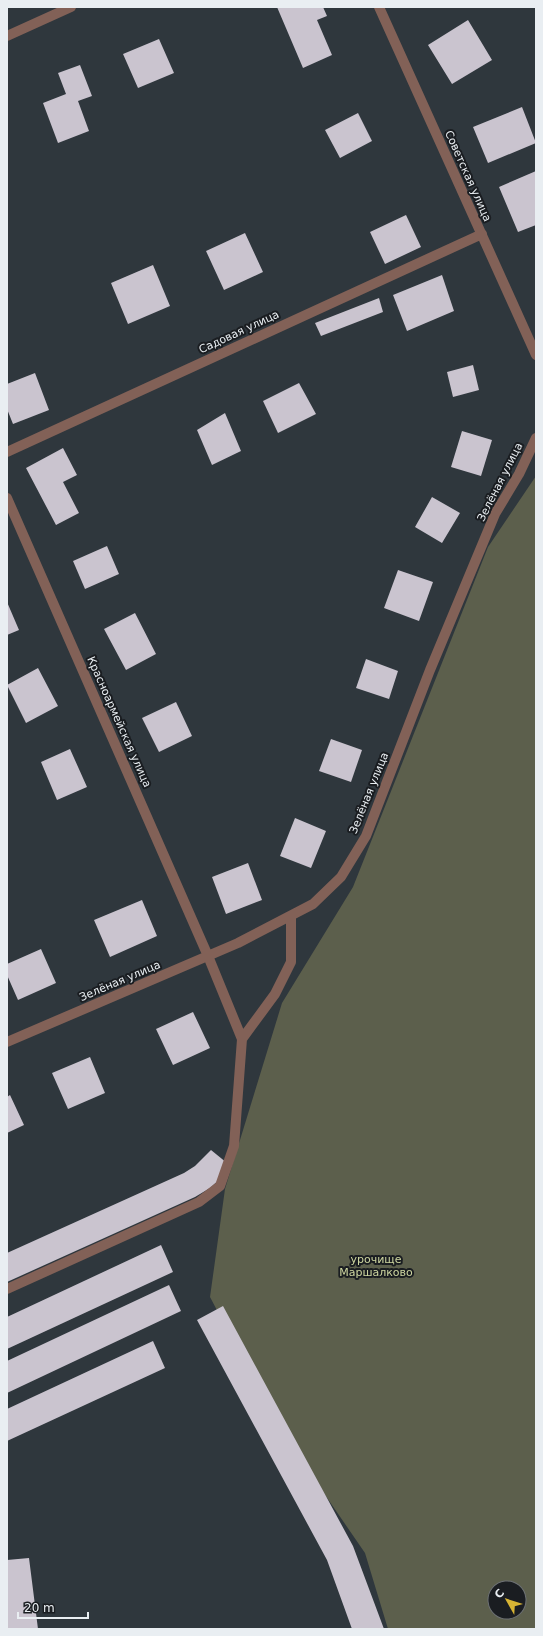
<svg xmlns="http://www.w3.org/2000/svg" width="543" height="1636" viewBox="0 0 543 1636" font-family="'DejaVu Sans',sans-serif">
<rect width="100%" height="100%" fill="#2f373d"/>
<!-- green -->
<path fill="#5c5f4c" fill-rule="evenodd" d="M536,476V1629H388L365,1553L279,1428L210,1297L225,1189L282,1003L353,887L488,547ZM495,1588H519V1612H495Z"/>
<!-- building -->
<path fill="#cac4cf" d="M277,7H323L327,16L317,20L332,55L303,68Z
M468,20L492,60L452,84L428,45Z
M159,39L174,73L138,88L123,54Z
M80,65L92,96L78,101L89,131L58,143L43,103L66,94L58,73Z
M522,107L536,143L488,163L473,127Z
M358,113L372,141L340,158L325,130Z
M536,171V225L518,232L499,187Z
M406,215L421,247L385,264L370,232Z
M245,233L263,272L224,290L206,251Z
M153,265L170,306L128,324L111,283Z
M442,275L454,311L407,331L393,295Z
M379,298L383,312L321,336L315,323Z
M473,365L479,390L453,397L447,372Z
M35,373L49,410L13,424L7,409V384Z
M299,383L316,414L278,433L263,401Z
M225,413L241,451L212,465L197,430Z
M462,431L492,440L481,476L451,467Z
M63,448L77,475L63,482L79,513L56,525L26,468Z
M432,497L460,513L442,543L415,527Z
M107,546L119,574L85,589L73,561Z
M398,570L433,582L419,621L384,608Z
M7,602L19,630L7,635Z
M135,613L156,654L126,670L104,629Z
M366,659L398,671L389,699L356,688Z
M38,668L58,706L26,723L7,685Z
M176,702L192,736L159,752L142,718Z
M331,739L362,750L351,782L319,771Z
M70,749L87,787L57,800L41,762Z
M295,818L326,831L311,868L280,856Z
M248,863L262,900L226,914L212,877Z
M142,900L157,936L110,957L94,920Z
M41,949L56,983L18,1000L7,975V964Z
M193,1012L210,1048L173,1065L156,1029Z
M90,1057L105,1093L68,1109L52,1073Z
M10,1095L24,1125L7,1133V1097Z
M211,1150L227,1163L221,1178L210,1188L195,1197L7,1282V1253L184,1173L195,1166Z
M161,1245L173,1272L7,1349V1317Z
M169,1285L181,1311L7,1393V1361Z
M223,1306L353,1546L384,1629H352L327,1560L197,1320Z
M153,1341L165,1368L7,1441V1409Z
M29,1558L38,1629H8L7,1560Z"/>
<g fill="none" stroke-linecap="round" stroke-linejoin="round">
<!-- minor -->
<path stroke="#826157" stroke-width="10" d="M379,7L536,355
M7,36L71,7
M7,452L482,234
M7,498L208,956L242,1039L234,1146L220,1186L199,1202L7,1289
M242,1039L275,994L291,962V916
M7,1042L238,943L313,904L341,877L366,836L430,670L495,514L519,474L536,438"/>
</g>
<g text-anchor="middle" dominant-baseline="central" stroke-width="4" stroke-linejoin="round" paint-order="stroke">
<!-- street labels -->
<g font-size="11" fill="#e9eef2" stroke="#1a1d21">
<text transform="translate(468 176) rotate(66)">Советская улица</text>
<text transform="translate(239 332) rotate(-25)">Садовая улица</text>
<text transform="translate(500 482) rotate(-63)">Зелёная улица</text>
<text transform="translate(119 722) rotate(66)">Красноармейская улица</text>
<text transform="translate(369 793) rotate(-68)">Зелёная улица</text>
<text transform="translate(120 981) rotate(-23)">Зелёная улица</text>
</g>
<!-- park labels -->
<g font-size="11" fill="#ced6a0" stroke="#1a1d21">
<text x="376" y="1259">урочище<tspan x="376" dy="13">Маршалково</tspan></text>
</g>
</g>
<!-- border -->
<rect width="543" height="1636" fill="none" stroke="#e9eef2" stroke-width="16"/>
<!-- north arrow -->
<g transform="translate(507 1600) rotate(309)"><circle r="19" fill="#1a1d21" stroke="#6d7175"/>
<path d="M0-3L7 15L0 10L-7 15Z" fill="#d7b434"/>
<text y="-6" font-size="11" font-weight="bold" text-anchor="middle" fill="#e9eef2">С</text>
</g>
<!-- scale -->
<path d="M18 1612v6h70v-6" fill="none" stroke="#e9eef2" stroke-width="2"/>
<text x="24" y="1612" font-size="12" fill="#e9eef2" stroke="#1a1d21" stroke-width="3" paint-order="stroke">20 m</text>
</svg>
